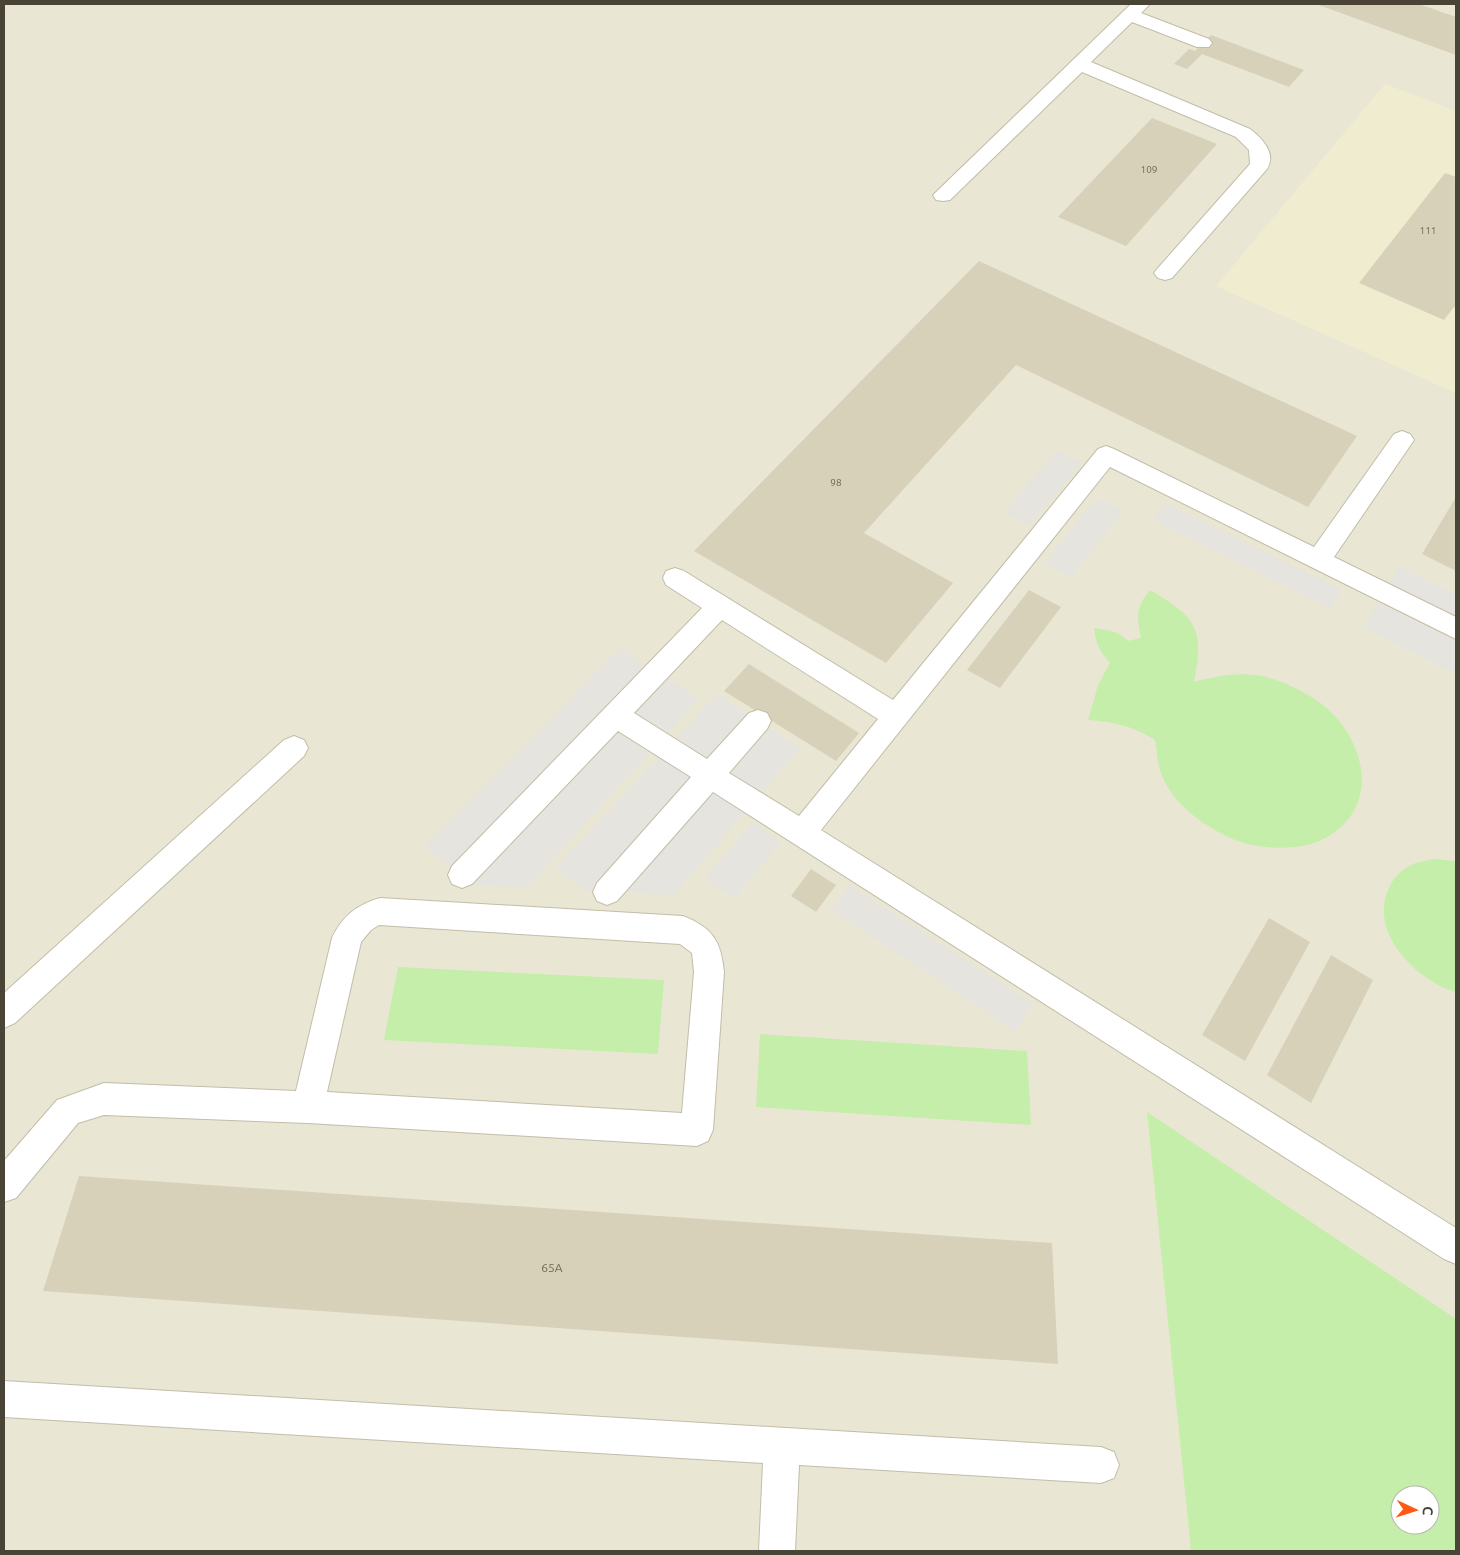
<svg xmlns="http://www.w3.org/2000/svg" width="1460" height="1555" viewBox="0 0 1460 1555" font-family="Ubuntu,sans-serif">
<rect width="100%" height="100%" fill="#f5f3e6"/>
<!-- residential -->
<path fill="#eae6d4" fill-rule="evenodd" d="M4,4H1456V1551H4ZM1400,1495H1430V1525H1400Z"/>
<!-- education -->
<path fill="#f0eccf" d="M1385,84L1456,111V393L1216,286Z"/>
<!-- green -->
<path fill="#c5eeaa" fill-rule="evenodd" d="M1150,590C1196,617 1205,628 1194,682C1221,675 1249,670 1276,680C1296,687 1319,699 1334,715C1363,746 1375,795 1342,826C1329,838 1312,846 1295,847C1272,849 1249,847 1228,837C1200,823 1170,802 1160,770C1157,761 1157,749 1155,740C1133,726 1114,722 1088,720L1098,685L1110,663C1100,652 1096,644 1094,628C1108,630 1118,631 1128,641L1141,638C1137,616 1135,608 1150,590Z
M1433,859L1456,861V992C1416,981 1366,930 1390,886C1394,877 1402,869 1411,865C1417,862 1426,861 1433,859Z
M398,967L664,980L658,1054L384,1040Z
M760,1034L1027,1051L1031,1125L756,1107Z
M1147,1112L1456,1319V1551H1191ZM1400,1495H1430V1525H1400Z"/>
<!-- parking -->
<path fill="#e6e4df" d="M1057,450L1082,463L1029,526L1004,512Z
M1097,498L1123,511L1071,578L1044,563Z
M1165,503L1342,590L1331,609L1152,520Z
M1399,567L1456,595V674L1363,627Z
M620,648L699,699L527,887L475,885L424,847Z
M717,694L800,748L674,895L587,891L556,868Z
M753,822L781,842L734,899L705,879Z
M849,885L1033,1004L1015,1031L831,910Z"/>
<!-- building -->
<path fill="#d8d1ba" d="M1316,4H1419L1456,17V55Z
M1211,35L1304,70L1289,87L1202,54L1187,69L1174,64L1189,49L1195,51Z
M1152,118L1217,144L1126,246L1058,217Z
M1445,173L1456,177V308L1454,307L1444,320L1359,283Z
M979,261L1357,436L1308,507L1016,365L864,533L953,583L886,663L694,551Z
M1456,497V571L1422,554Z
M1029,590L1061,607L1000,688L967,670Z
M749,664L859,733L836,761L724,691Z
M811,869L836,885L816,912L791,896Z
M1269,918L1310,942L1245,1061L1202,1035Z
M1331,955L1373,980L1311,1103L1267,1075Z
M79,1176L1052,1243L1058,1364L43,1291Z"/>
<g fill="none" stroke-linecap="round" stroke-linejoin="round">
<defs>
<path id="minor" d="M1131,4H1150L1141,13L1209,39L1212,43L1209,47H1197L1132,22L1091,62L1250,129C1262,138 1277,154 1267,169L1172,278L1165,280L1158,278L1154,273L1158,268L1250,164L1249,150L1236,137L1082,72L950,200L943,201L936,200L933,195Z
M1402,431L1410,434L1414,440L1334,557L1456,617V639L1110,467L821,830L1456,1228V1264L1444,1259L713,792L617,901L607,905L597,901L593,892L597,883L691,777L618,731L472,884L462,888L452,884L448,875L452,866L702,608L666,585L663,578L666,571L675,568L684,571L893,700L1098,449L1106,446L1114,449L1314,547L1394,434ZM722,620L878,719L799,816L729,773L767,729L771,721L767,713L758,710L749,713L707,759L634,713Z
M294,736L304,740L308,748L304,756L15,1023L4,1028V993L284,740Z
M380,898L683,916C713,928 721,941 724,972L713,1130L708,1141L697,1146L308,1123L104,1115L78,1123L16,1198L4,1202V1161L57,1100L104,1083L296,1091L332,938C343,915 357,905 380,898ZM379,925L680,944L692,953L694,972L682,1113L327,1092L361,942L371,930Z
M4,1381L1101,1447L1114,1452L1119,1465L1114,1478L1101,1483L799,1465L795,1551H759L763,1463L4,1417Z"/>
</defs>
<!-- minor casing -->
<use href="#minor" stroke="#c2bda8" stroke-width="2"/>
<!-- minor -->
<use href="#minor" fill="#fff" fill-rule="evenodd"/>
</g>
<g text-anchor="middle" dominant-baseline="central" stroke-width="5" stroke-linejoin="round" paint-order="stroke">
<!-- number labels -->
<g font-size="10" fill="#6d6756">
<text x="1149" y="169">109</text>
<text x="1428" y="230">111</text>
<text x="836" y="482">98</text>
</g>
<!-- near-number labels -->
<g font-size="12" fill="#6d6756">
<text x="552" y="1267">65А</text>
</g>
</g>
<!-- border -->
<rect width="1460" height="1555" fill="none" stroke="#494435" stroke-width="10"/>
<!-- north arrow -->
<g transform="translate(1415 1510) rotate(94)"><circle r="24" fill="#ffffff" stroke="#b6b4ae"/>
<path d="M0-4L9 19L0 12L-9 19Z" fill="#ff5b13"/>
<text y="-8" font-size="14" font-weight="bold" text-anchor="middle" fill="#494435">С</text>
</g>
</svg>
